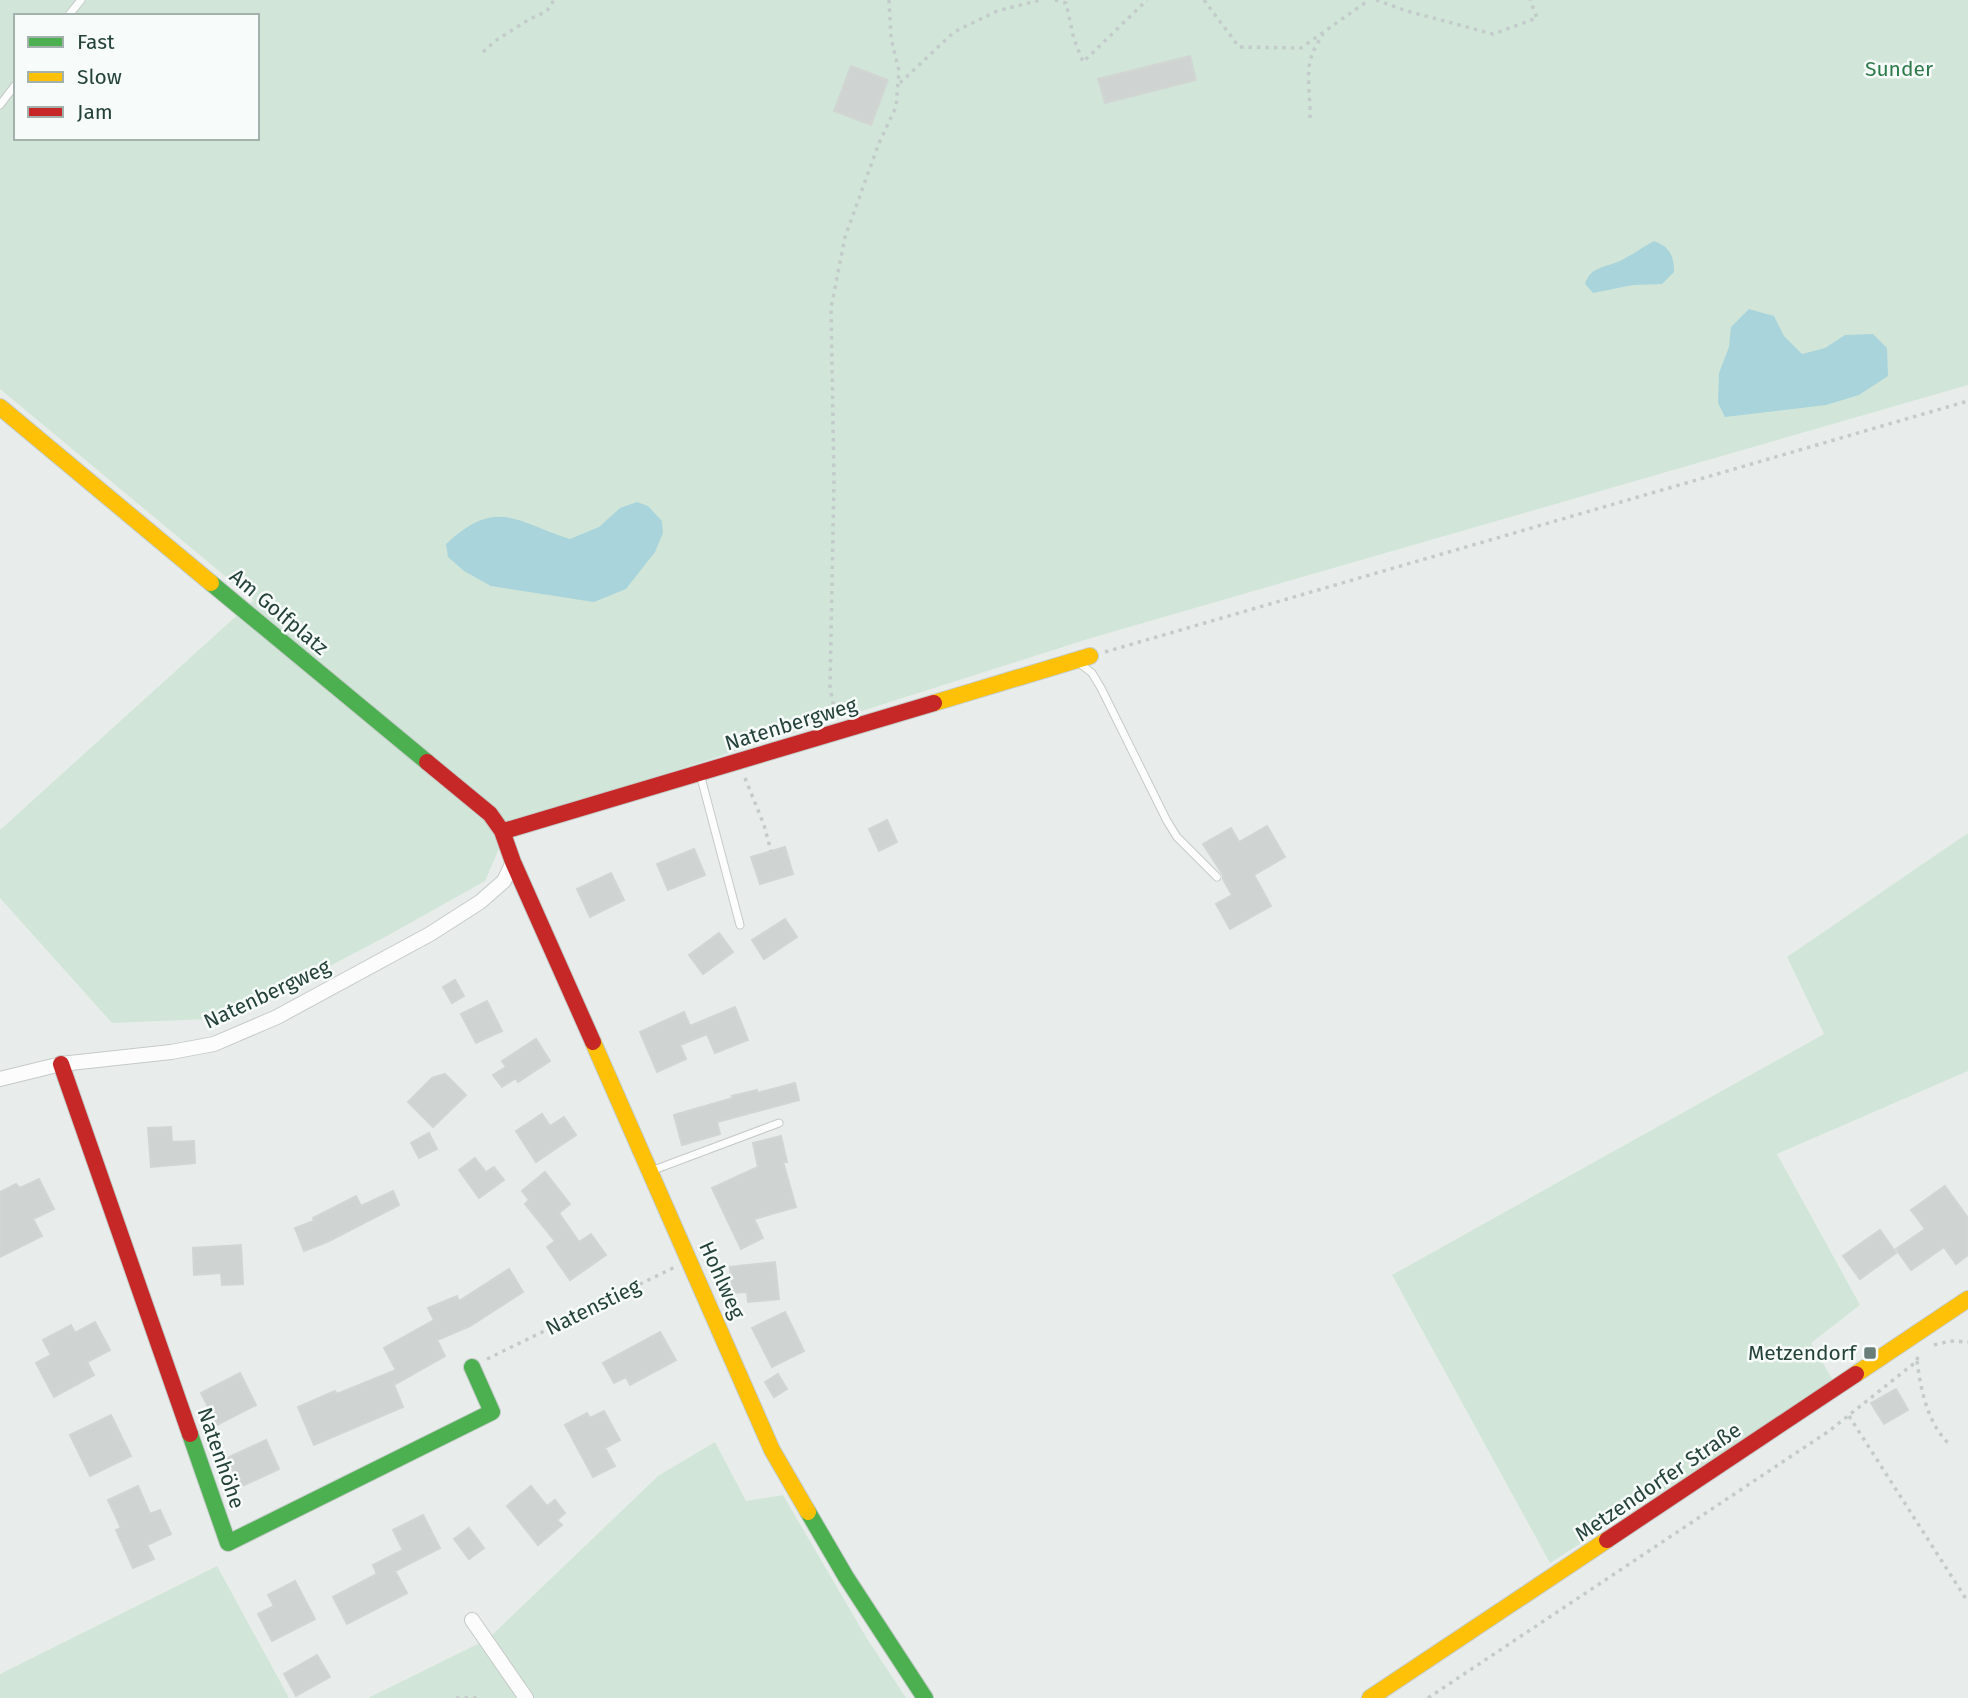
<svg xmlns="http://www.w3.org/2000/svg" width="1968" height="1698" viewBox="0 0 1968 1698" font-family="'Fira Sans',sans-serif">
<rect width="100%" height="100%" fill="#e8edeb"/>
<!-- green -->
<path fill="#d1e6d8" fill-rule="evenodd" d="M0,0H1968V385L1091,638L510,823L485,881L387,936L231,1018L112,1023L0,898V830L254,600L0,389ZM16,16H257V138H16Z
M1968,833V1071L1777,1154L1860,1305L1811,1343L1834,1382L1550,1563L1392,1275L1824,1034L1787,957Z
M715,1442L746,1501L783,1495L866,1637L906,1698H534L492,1635L658,1476Z
M217,1566L289,1698H0V1674Z
M486,1640L521,1698H368Z"/>
<!-- water -->
<path fill="#a9d4db" d="M1654,241C1670,247 1674,256 1674,272L1662,284L1633,285L1593,293L1585,284C1590,267 1606,267 1620,261C1632,255 1643,247 1654,241Z
M1749,309L1774,316L1784,336L1802,354L1825,348L1845,335L1873,334L1887,348L1888,376L1859,395L1826,405L1725,417L1718,403L1719,373L1729,347L1731,327Z
M637,502L648,506L662,521L663,533L655,552L626,589L594,602L491,586L464,571L448,557L446,544C497,497 514,521 570,539L599,527L620,508Z"/>
<!-- building -->
<path fill="#cfd4d2" stroke="#d1d6d4" stroke-width="2" d="M1190,56L1196,80L1105,103L1098,79Z
M851,66L888,80L871,125L834,111Z
M887,820L897,842L879,851L869,829Z
M1267,826L1285,857L1254,875L1271,906L1230,929L1216,904L1232,895L1223,879V875L1203,844L1231,828L1239,842Z
M785,847L793,874L760,884L751,857Z
M694,849L705,875L668,890L657,864Z
M611,873L624,900L590,917L577,889Z
M785,919L797,937L764,959L752,940Z
M719,933L733,952L703,974L689,955Z
M455,980L464,996L452,1003L443,987Z
M487,1001L502,1031L476,1043L461,1014Z
M735,1007L748,1040L715,1053L707,1034L680,1045L686,1059L657,1072L640,1032L684,1012L690,1026Z
M536,1039L550,1061L518,1082L516,1078L502,1087L493,1075L506,1067L502,1061Z
M445,1074L466,1095L433,1127L408,1102L432,1078Z
M795,1083L799,1100L717,1122L720,1134L682,1145L674,1115L733,1098L732,1096L757,1090V1093Z
M542,1114L550,1126L564,1117L576,1135L536,1162L516,1131Z
M171,1127L172,1142L194,1141L195,1163L151,1167L148,1128Z
M429,1133L437,1149L419,1158L411,1143Z
M781,1136L787,1162H783L796,1207L754,1219L763,1238L741,1249L712,1188L758,1167L753,1143Z
M475,1158L486,1172L494,1167L504,1180L479,1198L459,1170Z
M545,1172L570,1204L559,1213L579,1242L591,1234L606,1255L570,1280L547,1247L555,1241L525,1204L529,1200L522,1191Z
M39,1179L54,1209L33,1219L42,1236L0,1257V1192L16,1184L20,1188Z
M1945,1186L1968,1218V1255L1956,1264L1944,1247L1911,1270L1896,1249L1925,1229L1911,1210Z
M393,1191L399,1205L327,1242L304,1251L295,1228L314,1221L313,1218L356,1196L361,1206Z
M1880,1230L1896,1253L1860,1279L1843,1256Z
M241,1245L243,1284L222,1285L221,1273L194,1275L193,1248Z
M775,1262L779,1299L748,1302L747,1292L732,1293L730,1267Z
M509,1269L523,1292L470,1326L437,1340L445,1356L394,1385L403,1407L314,1445L298,1407L335,1391L337,1394L396,1370L384,1348L434,1320L428,1308L457,1296L459,1301Z
M785,1312L804,1351L772,1367L752,1328Z
M95,1322L110,1350L87,1362L94,1375L54,1397L36,1363L51,1355L43,1340L71,1325L75,1333Z
M660,1332L676,1360L630,1385L626,1377L614,1383L603,1363Z
M240,1373L256,1405L217,1425L201,1393Z
M778,1374L787,1389L774,1397L765,1382Z
M1896,1389L1908,1410L1884,1424L1871,1403Z
M604,1411L620,1440L605,1448L615,1466L593,1477L565,1425L587,1413L590,1418Z
M111,1415L131,1456L90,1476L70,1435Z
M266,1440L279,1469L240,1487L227,1458Z
M138,1486L150,1514L160,1510L171,1534L147,1545L154,1559L133,1568L116,1530L121,1528L108,1500Z
M531,1486L547,1506L555,1500L565,1513L557,1520L562,1525L538,1545L507,1506Z
M423,1515L440,1548L395,1571L407,1593L347,1624L333,1597L377,1574L373,1565L403,1550L393,1530Z
M469,1528L484,1548L469,1559L454,1539Z
M295,1581L315,1619L272,1641L258,1614L274,1606L268,1595Z
M317,1655L330,1677L296,1696L284,1674Z"/>
<g fill="none" stroke-linecap="round" stroke-linejoin="round">
<defs>
<path id="lane" d="M68,16L81,0
M0,105L16,84
M1079,663L1092,673L1101,688L1167,821L1177,837L1217,877
M700,774L740,925
M651,1171L779,1123"/>
<path id="street" d="M0,1079L61,1064L171,1052L214,1044L277,1017L430,934L480,902L504,881L513,862
M472,1620L526,1698"/>
<path id="fast" d="M211,583L427,762
M190,1434L228,1543L492,1412L472,1367
M808,1512L846,1577L925,1698"/>
<path id="slow" d="M0,407L211,583
M934,703L1090,656
M593,1042L772,1450L808,1512
M1856,1374L1968,1299
M1370,1698L1607,1540"/>
<path id="jam" d="M427,762L490,814L502,831L513,862L593,1042
M504,831L934,703
M61,1064L190,1434
M1607,1540L1856,1374"/>
</defs>
<!-- lane casing -->
<use href="#lane" stroke="#c5cac8" stroke-width="9"/>
<!-- street casing -->
<use href="#street" stroke="#c5cac8" stroke-width="16"/>
<!-- fast casing -->
<use href="#fast" stroke="#c3cbc8" stroke-width="18"/>
<!-- slow casing -->
<use href="#slow" stroke="#c3cbc8" stroke-width="18"/>
<!-- jam casing -->
<use href="#jam" stroke="#c3cbc8" stroke-width="18"/>
<!-- path -->
<path stroke="#c3ccca" stroke-width="3.5" stroke-dasharray="3.5 5" stroke-linecap="butt" d="M1055,0L1066,3L1074,39L1083,62L1147,0
M1204,0L1239,47L1301,48L1369,0
M1376,0L1407,11L1493,34L1537,18L1530,0
M483,52L495,41L528,20L547,11L554,0
M900,83L954,32L997,11L1040,0
M1310,118C1311,99 1305,71 1312,55C1314,48 1319,41 1323,34
M1105,652L1968,401
M835,713L830,688L834,480L831,308L845,237L879,143L896,107L899,71L891,38L889,0
M745,778L764,825L771,851
M1934,1345L1950,1341L1968,1342
M487,1359L675,1267
M1917,1361C1921,1390 1927,1423 1950,1445
M1849,1416L1968,1602
M456,1698H477
M1428,1698L1829,1431L1917,1361L1918,1354"/>
<!-- lane -->
<use href="#lane" stroke="#fcfcfc" stroke-width="7"/>
<!-- street -->
<use href="#street" stroke="#fcfcfc" stroke-width="14"/>
<!-- fast -->
<use href="#fast" stroke="#4caf50" stroke-width="16"/>
<!-- slow -->
<use href="#slow" stroke="#ffc107" stroke-width="16"/>
<!-- jam -->
<use href="#jam" stroke="#c62828" stroke-width="16"/>
</g>
<!-- markers -->
<rect fill="#697e78" stroke="#f7fbf9" stroke-width="2.5" x="1863" y="1346" width="14" height="14" rx="3.5"/>
<g text-anchor="middle" dominant-baseline="central" stroke-width="5" stroke-linejoin="round" paint-order="stroke">
<!-- park labels -->
<g font-size="21" fill="#2d7a4b" stroke="#f7fbf9">
<text x="1899" y="69">Sunder</text>
</g>
<!-- street labels -->
<g font-size="21" fill="#24423a" stroke="#f7fbf9">
<text transform="translate(279 612) rotate(40)">Am Golfplatz</text>
<text transform="translate(791 724) rotate(-17)">Natenbergweg</text>
<text transform="translate(267 994) rotate(-25)">Natenbergweg</text>
<text transform="translate(722 1280) rotate(66)">Hohlweg</text>
<text transform="translate(593 1307) rotate(-26)">Natenstieg</text>
<text transform="translate(221 1458) rotate(71)">Natenhöhe</text>
<text transform="translate(1658 1482) rotate(-34)">Metzendorfer Straße</text>
</g>
<!-- poi labels -->
<g font-size="21" fill="#24423a" stroke="#f7fbf9" text-anchor="end">
<text x="1856" y="1353">Metzendorf</text>
</g>
</g>
<!-- legend -->
<rect x="14" y="14" width="245" height="126" fill="#f7fbf9" stroke="#a3b1ad" stroke-width="2"/>
<rect x="28" y="37" width="35" height="10" fill="#4caf50" stroke="#a3b1ad" stroke-width="2"/>
<text x="77" y="49" font-size="21" fill="#24423a">Fast</text>
<rect x="28" y="72" width="35" height="10" fill="#ffc107" stroke="#a3b1ad" stroke-width="2"/>
<text x="77" y="84" font-size="21" fill="#24423a">Slow</text>
<rect x="28" y="107" width="35" height="10" fill="#c62828" stroke="#a3b1ad" stroke-width="2"/>
<text x="77" y="119" font-size="21" fill="#24423a">Jam</text>
</svg>
